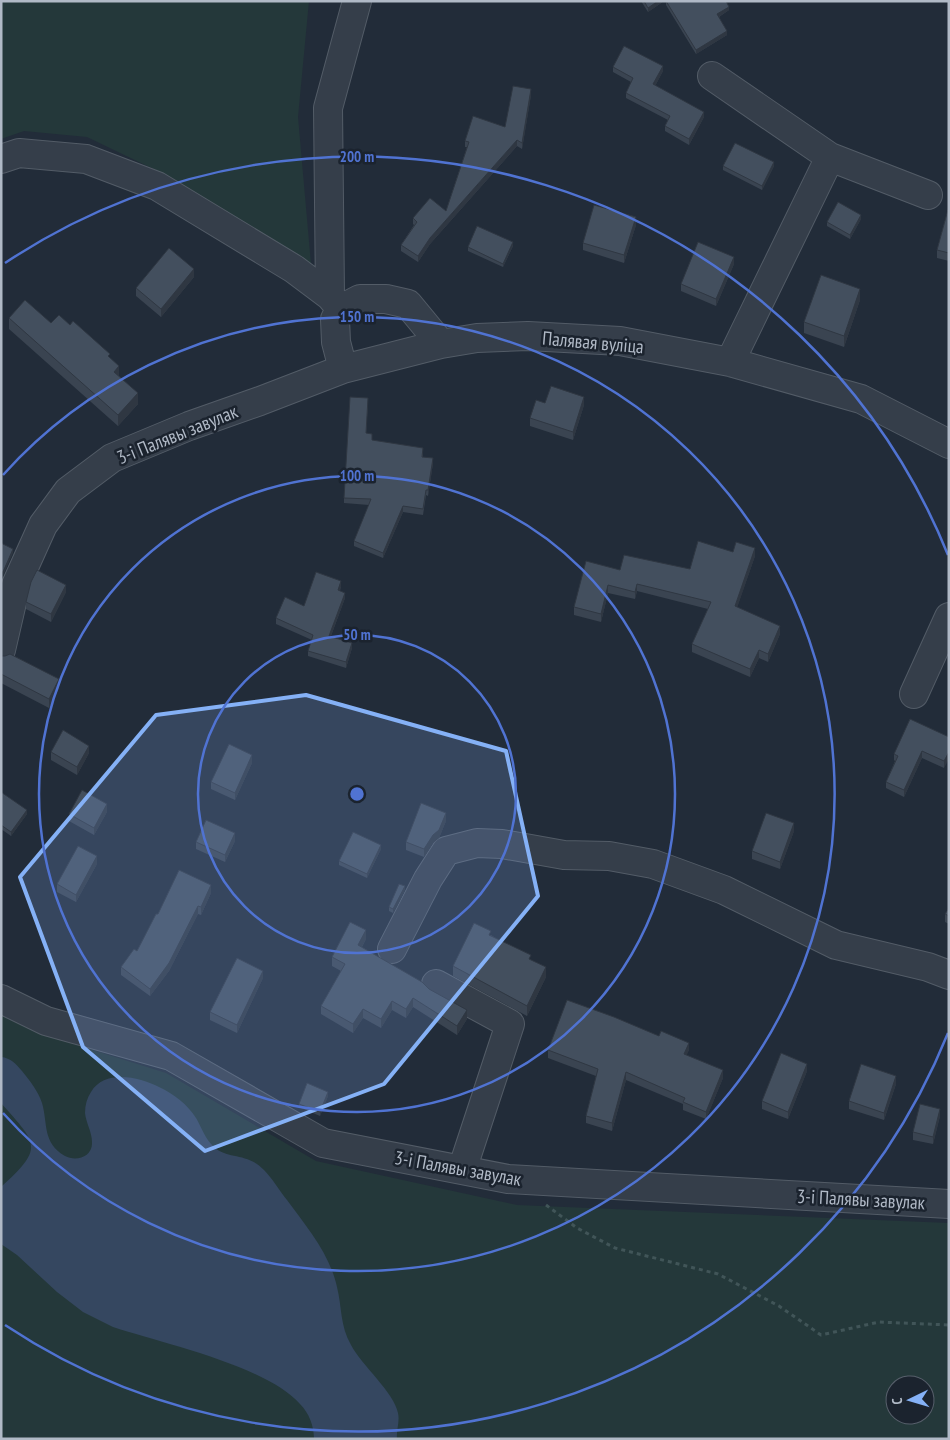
<svg xmlns="http://www.w3.org/2000/svg" width="950" height="1440" viewBox="0 0 950 1440" font-family="'PT Sans Narrow',sans-serif">
<rect width="100%" height="100%" fill="#222c39"/>
<!-- green -->
<path fill="#24383a" fill-rule="evenodd" d="M1,1H309L298,117L311,264L164,174L87,137L24,131L1,139Z
M1,1015L35,1032L166,1073L316,1161L517,1205L949,1223V1439H1ZM895,1385H925V1415H895Z"/>
<!-- water -->
<path fill="#354760" d="M1,1057C11,1058 16,1064 22,1071C30,1081 38,1091 42,1103C48,1123 42,1143 65,1156C76,1162 93,1157 92,1142C92,1132 86,1123 85,1113C85,1105 87,1098 91,1092C105,1069 139,1077 159,1087C174,1094 188,1105 196,1118C202,1128 205,1139 214,1147C228,1160 247,1152 264,1170C272,1178 279,1190 287,1200C306,1226 330,1254 337,1287C342,1307 340,1326 351,1345C362,1366 394,1392 398,1413C400,1422 396,1430 397,1439H314C314,1426 309,1413 300,1404C267,1366 162,1343 113,1327L83,1312L57,1292L17,1255L1,1244V1187C45,1147 37,1144 1,1103Z"/>
<g fill="none" stroke-linecap="round" stroke-linejoin="round">
<defs>
<path id="minor" d="M712,76L830,157L928,195
M1,159L19,153L86,159L157,186L294,269L330,296L341,309
M330,296L328,108L357,1
M730,362L830,157
M343,369L336,342L335,319L341,309L360,299H386L408,304L441,344
M1,650L16,585L43,525L68,491L112,458L189,426L260,401L343,369L441,344L477,338L528,336L620,341L730,362L861,399L949,444
M914,694L949,617
M392,949L428,879L446,851L477,843L502,844L564,855L609,856L653,864L724,890L836,945L928,967L949,975
M436,984L510,1024L462,1170
M1,999L46,1021L171,1056L323,1143L508,1179L949,1204"/>
</defs>
<!-- minor casing -->
<use href="#minor" stroke="#535c67" stroke-width="30"/>
<!-- path -->
<path stroke="#415558" stroke-width="3" stroke-dasharray="4 4" stroke-linecap="butt" d="M546,1205L577,1228L615,1248L718,1274L779,1306L821,1335L879,1322L949,1325"/>
<!-- minor -->
<use href="#minor" stroke="#353e4a" stroke-width="28"/>
</g>
<!-- wall -->
<path fill="#3a4451" d="M641,1H664L648,12Z
M666,1L729,10L719,17L727,35L696,54L666,5Z
M613,67L663,71L655,86L704,117L689,145L665,131V126L668,120L626,98V93L631,82L613,72Z
M531,95L522,149L517,146L430,244L418,262L401,251V245L414,225L413,224V218L446,211L467,147H465V141L505,127Z
M723,166H774L762,190L723,170Z
M949,206V261L937,258V250Z
M861,219L850,239L827,226V222Z
M636,225L624,263L583,250V243Z
M513,246L503,267L468,251V247Z
M734,264L716,306L681,291V284Z
M194,277L161,317L136,296V288Z
M860,300L844,347L804,333V322Z
M9,318L51,323L70,325L110,358L119,376L138,404L118,426L9,329Z
M368,403L366,433L372,440L423,453V457L433,463L428,496L426,495L423,515L403,512L383,558L354,546V541L369,505L344,503V498Z
M545,403L584,405L573,440L530,426V418Z
M733,552L755,556L737,607L780,634L768,662L759,658L750,677L692,652V644L708,609L637,591L635,599L608,593L601,622L574,615V607L620,570L690,569Z
M341,586L340,591L345,598L331,636L352,648L346,668L308,656V651L312,640L276,624V618L304,606Z
M66,592L51,622L26,609V602Z
M1,656L59,688L49,708L1,683Z
M949,737L944,768L922,758L904,797L886,788V782L895,761L894,760V754Z
M51,752L89,753L77,775L51,760Z
M252,763L235,800L211,789V782Z
M1,792L27,814L11,836L1,829Z
M107,812L94,835L69,821V814Z
M446,821L439,838L433,843L424,857L406,850V842Z
M794,831L780,869L752,859V851Z
M235,841L225,862L196,849V842Z
M381,849L367,878L339,865V861Z
M97,864L76,902L57,892V884Z
M405,890L393,913L389,911V907Z
M211,893L201,915L198,914L169,971L150,996L121,975V967L137,951L158,914Z
M949,908V924L945,922V914Z
M491,935L531,960L546,977L527,1016L453,976V966Z
M366,939L362,947L429,989L467,1019L457,1035L413,1007L406,1018L392,1010L381,1028L363,1018L353,1033L321,1014V1006L341,971L332,966V957Z
M263,978L237,1033L210,1020V1012Z
M548,1050H689L686,1055L723,1078L706,1119L683,1110V1104L626,1080L612,1131L586,1123V1116L596,1076L548,1058Z
M807,1071L788,1119L762,1109V1101Z
M896,1084L884,1120L849,1109V1101Z
M328,1096L320,1116L299,1107V1104Z
M940,1116L933,1144L913,1140V1132Z"/>
<!-- shaded-wall -->
<path fill="#2f3742" d="M658,1H664L648,12V8Z
M729,7V10L717,18V14Z
M727,31V35L696,54V50Z
M663,66V71L653,90V84Z
M531,89V95L522,149V143Z
M704,112V117L689,145V139Z
M517,140V146L430,244L418,262V256L430,238Z
M774,162V166L762,190V186Z
M861,215V219L850,239V235Z
M636,217V225L624,263V255Z
M513,242V246L503,267V264Z
M734,257V264L716,306V299Z
M194,269V277L161,317V309Z
M860,289V300L844,347V336Z
M119,366V377L114,372Z
M138,393V404L118,426V415Z
M584,397V405L573,440V432Z
M433,458V463L428,496V490Z
M403,506V512L383,558V553Z
M755,548V556L735,614V606Z
M13,549V553L3,576V572Z
M341,581V586L338,595V590Z
M637,584V591L635,599V592Z
M66,585V592L51,622V614Z
M608,585V593L601,622V614Z
M345,593V598L329,641V636Z
M780,626V634L768,662V654Z
M352,643V648L346,668V662Z
M759,650V658L750,677V669Z
M59,679V688L49,708V699Z
M89,746V753L77,775V767Z
M922,751V758L904,797V790Z
M949,752V759L944,768V761Z
M252,755V763L235,800V793Z
M107,804V812L94,835V828Z
M27,810V814L11,836V832Z
M446,813V821L439,838L433,843L424,857V849Z
M794,823V831L780,869V862Z
M235,833V841L225,862V855Z
M381,845V849L367,878V874Z
M97,856V864L76,902V895Z
M211,885V893L201,915V907Z
M405,886V890L393,913V909Z
M198,906V914L169,971L150,996V989Z
M366,930V939L358,954V945Z
M546,967V977L527,1016V1006Z
M263,971V978L237,1033V1025Z
M413,998V1007L406,1018V1009Z
M392,1001V1010L381,1028V1019Z
M363,1009V1018L353,1033V1024Z
M467,1010V1019L457,1035V1026Z
M689,1043V1050L684,1062V1054Z
M807,1064V1071L788,1119V1112Z
M723,1070V1078L706,1119V1112Z
M626,1072V1080L612,1131V1123Z
M896,1076V1084L884,1120V1113Z
M328,1092V1096L320,1116V1112Z
M940,1109V1116L933,1144V1137Z"/>
<!-- building -->
<path fill="#434f5e" stroke="#2f3742" d="M644,1H658L648,8Z
M666,1H726L729,7L717,14L727,31L696,50Z
M624,46L663,66L653,84L704,112L689,139L665,126L670,116L626,93L633,78L613,67Z
M513,86L531,89L522,143L517,140L430,238L418,256L401,245L417,222L413,218L430,198L446,211L469,142L465,141L473,116L505,127Z
M735,143L774,162L762,186L723,166Z
M838,202L861,215L850,235L827,222Z
M594,205L636,217L624,255L583,243Z
M949,206V253L937,250Z
M477,226L513,242L503,264L468,247Z
M698,242L734,257L716,299L681,284Z
M169,248L194,269L161,309L136,288Z
M821,275L860,289L844,336L804,322Z
M25,300L51,323L59,315L70,325L73,321L110,354L108,356L119,366L114,372L138,393L118,415L9,318Z
M551,386L584,397L573,432L530,418L536,400L545,403Z
M350,397L368,398L366,433L372,434V440L423,448L422,457L433,458L428,490H426L423,509L403,506L383,553L354,541L371,499L344,498Z
M698,541L733,552L736,542L755,548L735,606L780,626L768,654L759,650L750,669L692,644L711,602L637,584L635,592L608,585L601,614L574,607L586,561L620,570L624,555L690,569Z
M1,543L13,549L3,572L1,571Z
M37,570L66,585L51,614L26,602L31,582Z
M316,572L341,581L338,590L345,593L329,636L352,643L346,662L308,651L313,635L276,618L285,597L304,606Z
M10,654L59,679L49,699L1,674V656H5Z
M910,719L949,737V752L944,761L922,751L904,790L886,782L898,756L894,754Z
M63,730L89,746L77,767L51,752Z
M229,744L252,755L235,793L211,782Z
M82,790L107,804L94,828L69,814Z
M1,792L27,810L11,832L1,825Z
M421,803L446,813L439,830L433,835L424,849L406,842Z
M766,813L794,823L780,862L752,851Z
M206,820L235,833L225,855L196,842Z
M353,832L381,845L367,874L339,861Z
M78,846L97,856L76,895L57,884Z
M179,870L211,885L201,907L198,906L169,963L150,989L121,967L134,949L137,951L156,914H158Z
M399,884L405,886L393,909L389,907Z
M949,908V916L945,914Z
M350,922L366,930L358,945L422,982L429,989L467,1010L457,1026L413,998L406,1009L392,1001L381,1019L363,1009L353,1024L321,1006L345,964L332,957Z
M474,923L491,931L489,935L531,955L529,959L546,967L527,1006L453,966Z
M237,958L263,971L237,1025L210,1012Z
M567,1000L614,1017L659,1036L661,1031L689,1043L684,1054L723,1070L706,1112L683,1102L685,1098L626,1072L612,1123L586,1116L598,1069L548,1050Z
M781,1053L807,1064L788,1112L762,1101Z
M861,1064L896,1076L884,1113L849,1101Z
M307,1083L328,1092L320,1112L299,1104Z
M920,1104L940,1109L933,1137L913,1132Z"/>
<!-- marked area -->
<path fill="#85b1f6" fill-opacity="0.2" stroke="#85b1f6" stroke-width="4" stroke-linejoin="round" d="M306,695L506,751L538,896L384,1084L205,1151L83,1047L20,877L156,715Z"/>
<!-- distance rings -->
<g fill="none" stroke="#5073d2" stroke-width="2.5">
<circle cx="357" cy="794" r="159"/>
<circle cx="357" cy="794" r="318"/>
<path d="M3 475A477 477 0 1 1 3 1113"/>
<path d="M948 1033A637 637 0 0 1 5 1325M5 263A637 637 0 0 1 948 555"/>
</g>
<g text-anchor="middle" dominant-baseline="central" stroke-width="5" stroke-linejoin="round" paint-order="stroke">
<!-- street labels -->
<g font-size="19" fill="#b0b9c6" stroke="#1b232e">
<text transform="translate(593 342) rotate(5)">Палявая вуліца</text>
<text transform="translate(177 434) rotate(-22)">3-і Палявы завулак</text>
<text transform="translate(458 1168) rotate(10)">3-і Палявы завулак</text>
<text transform="translate(861 1199) rotate(3)">3-і Палявы завулак</text>
</g>
</g>
<circle cx="357" cy="794" r="8" fill="#5073d2" stroke="#1b232e" stroke-width="2.5"/>
<g font-size="15" text-anchor="middle" font-weight="bold" fill="#5073d2" stroke="#1b232e" stroke-width="5" stroke-linejoin="round" paint-order="stroke">
<text x="357" y="162">200 m</text>
<text x="357" y="322">150 m</text>
<text x="357" y="481">100 m</text>
<text x="357" y="640">50 m</text>
</g>
<!-- border -->
<rect width="950" height="1440" fill="none" stroke="#b0b9c6" stroke-width="5"/>
<!-- north arrow -->
<g transform="translate(910 1400) rotate(265)"><circle r="24" fill="#1b232e" stroke="#575f6b"/>
<path d="M0-4L9 19L0 12L-9 19Z" fill="#85b1f6"/>
<text y="-8" font-size="14" font-weight="bold" text-anchor="middle" fill="#b0b9c6">С</text>
</g>
</svg>
